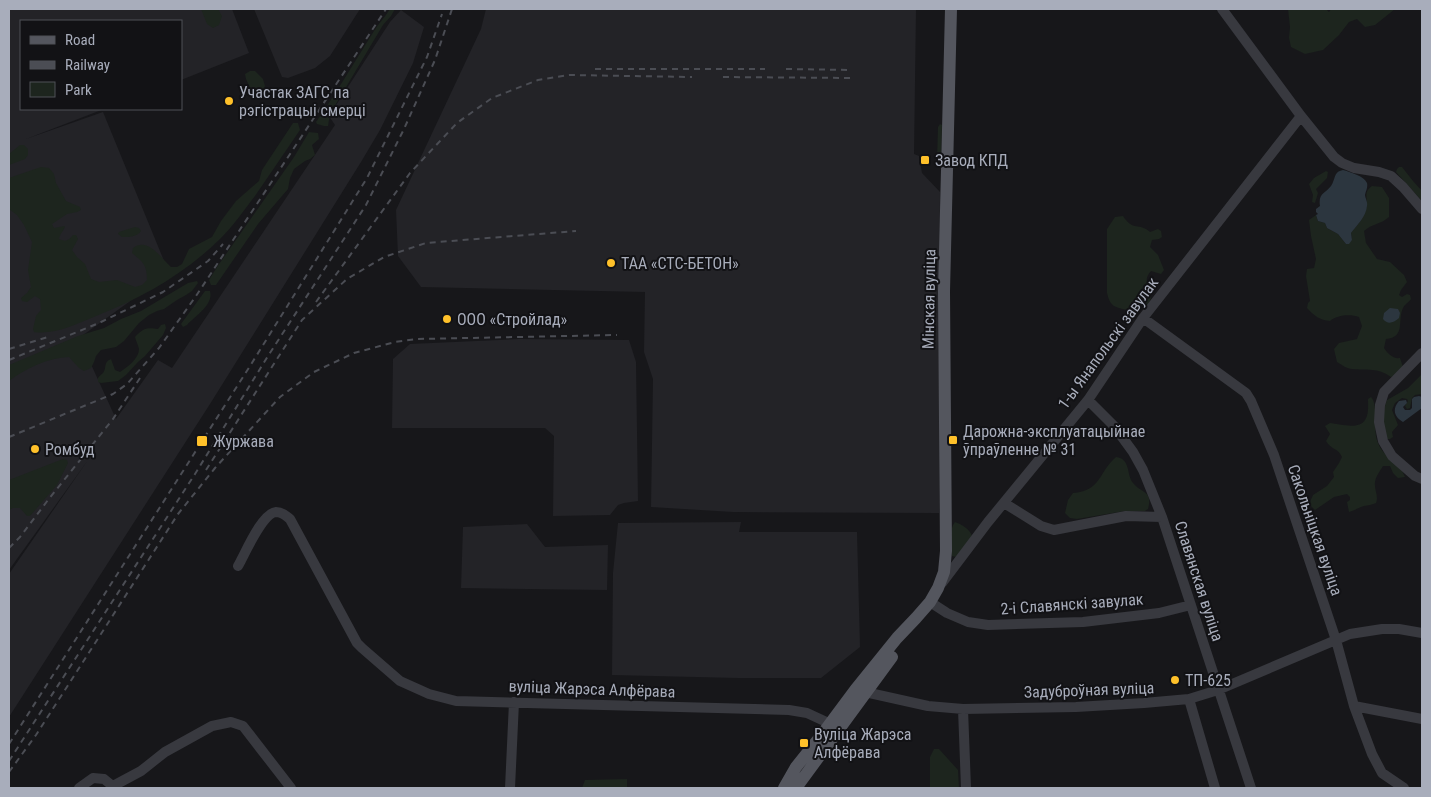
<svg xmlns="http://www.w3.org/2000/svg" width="1431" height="797" viewBox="0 0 1431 797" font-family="'Roboto Condensed',sans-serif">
<rect width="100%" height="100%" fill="#17171a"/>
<!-- built -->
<path fill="#232327" d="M9,9H232L249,53L181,80V21H21V109H104L26,139L103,112L169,273L79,338L116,419L158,360L172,368L335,125L329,116L390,22L401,10L424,27L413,63L380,130L361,162L210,404L9,717V574L88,460L9,570Z
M254,9H360L330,56L315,68L288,78L282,77Z
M486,9H916L914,154L919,156L922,173L940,192L939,513L733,512L651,507L653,379L644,352L645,292L421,287L398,256L396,210L481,29Z
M519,339L629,340L636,362L638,501L624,503L618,505L610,515L553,516L554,436L545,428H392L393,359L410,344Z
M741,522L739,532H857L860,647L821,678H738L612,675L613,573L618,523Z
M527,524L545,547L608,545L607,590L461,588L463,527Z"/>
<!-- green -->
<path fill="#1d251e" d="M201,9H218L222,16L219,25L213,28L207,24Z
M390,9H395L391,16L383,25L330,114L328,126H324L317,124L316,122C337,92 355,61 374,31C379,23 385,17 390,9Z
M1288,9H1326L1329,12L1331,9H1395L1375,25L1365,27L1357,19L1349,22L1339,35L1323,50L1305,54L1291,47L1289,38L1290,27Z
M250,71H255L263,79L265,86L263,90L258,92L251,90L246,79L245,74Z
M293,123H298L300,130C285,152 270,174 255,196C244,210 234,225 221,238C186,273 142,298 96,316C77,324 54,335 34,332L33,329L36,316L41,310L40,299L35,296L27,302L22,301L21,298L27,293L31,287L28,270L32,242L24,225L17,215L9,209V178L41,167L49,168L54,174L56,183L66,201L80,207L81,210L77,212L67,214L52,224L54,228L65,226C64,231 60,233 59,239C66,242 68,241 73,235H76L78,239L72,250L77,257L85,264L91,279L99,282L117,280L135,287L142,285L147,280C147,265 143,262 132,253L133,248C148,237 160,257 171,267H177L182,264L189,249L212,237L221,221L236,201L259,181L262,170Z
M940,124L942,125L941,162L939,163L937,160L938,127Z
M309,132L318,133L319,139L312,145L315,155L310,159L305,161L294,169L290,178L288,189L258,224L216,285H211L209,280L217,267L294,157Z
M20,145H24L28,149V155L25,159L9,165V154Z
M1399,167H1402L1413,181L1422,191V201L1396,172L1397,169Z
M1326,171L1328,172L1327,178L1316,189L1318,193L1315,203L1312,202L1313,195L1309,184L1314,178Z
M1372,186L1382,187L1389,198V217C1380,225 1373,223 1364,231L1366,243L1377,259L1390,262L1404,275L1407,282L1401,290L1399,295L1402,297L1407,294L1410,295L1411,299C1409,302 1404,305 1403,308C1397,321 1406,337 1386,339L1384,348C1388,354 1393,359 1400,358L1403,367L1397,375L1391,377C1377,367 1367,371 1352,369C1347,369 1342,365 1337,362L1334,349L1339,343L1357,339L1362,326L1359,317C1350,314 1337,315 1330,321C1320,320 1314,316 1307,308L1308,303L1310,301L1306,276L1307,269L1314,268L1316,259L1311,236L1309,220L1316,215L1318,221L1325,223L1327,228L1338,234L1346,244L1352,240L1351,233C1357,225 1364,219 1366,208C1369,199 1362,193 1372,186Z
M1123,216C1133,232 1139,222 1150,232L1158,229L1161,231L1162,237L1159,239L1152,240L1150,247L1158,255L1164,270L1161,274L1151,271C1141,282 1152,286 1151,297C1149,313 1131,312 1119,308C1111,306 1109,301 1107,293V229L1115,217Z
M135,227L139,228L141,231C137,237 129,237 122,237L118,234L119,232Z
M197,281L198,283L192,291L186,295L177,300L164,309L157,311L149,315L139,323L124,341L116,347L101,350L96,356L94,362L91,368L84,371L79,368L69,357C48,358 26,368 9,381V365L78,336L104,328L121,319L141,311L188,283Z
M205,291H210C214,305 195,316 187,325L183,327L181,324Z
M165,324L166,328L163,335L145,356L138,362L126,375L118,381L101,383L98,382V378C99,376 101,375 103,373C107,368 103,362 111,359L115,370L120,372C127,367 139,359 139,349C138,345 136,341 135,337C143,328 147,327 158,329L161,325Z
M1421,375H1422V394L1415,395L1412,398L1410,408L1407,409L1405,406L1408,401L1407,399L1402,398L1395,403L1392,410L1398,425L1392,432L1393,437L1390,439H1387C1382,426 1382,412 1387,400L1408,388Z
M1371,397C1379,405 1372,430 1378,443C1383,457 1400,463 1405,477L1398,478L1393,473L1390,466H1383C1380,471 1376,476 1375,482C1374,490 1379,496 1376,503C1371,505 1368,505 1364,506C1359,507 1354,511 1349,512L1347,502L1350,500V497L1347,494L1334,497L1315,510L1309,504L1313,495L1327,486L1334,477L1333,472L1339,463L1342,457C1338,448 1330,449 1326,441L1330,434L1325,426L1330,423C1339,424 1359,430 1365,420C1369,414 1368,406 1368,399Z
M1116,457C1131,459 1126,474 1133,483C1142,494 1153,490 1148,509L1145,511H1125L1077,519L1070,518L1065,513L1068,500L1073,493C1101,491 1098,473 1116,457Z
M63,459L67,460L68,463L57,485L30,516H27L20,508H13L9,510V480Z
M955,522C961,524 970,529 972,536L956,557L952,556C950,547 949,529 955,522Z
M934,749H939L958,770L959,788H930V757Z
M627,779V788H582L585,780Z"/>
<!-- water -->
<path fill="#2c363f" d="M1343,170C1350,172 1364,176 1367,183C1368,188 1366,190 1365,195C1365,198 1368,202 1367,206C1366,217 1357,225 1351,233L1352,240L1349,244H1346L1338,234L1327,228L1325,223L1318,221L1316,215L1318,214L1316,212V209L1320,206C1318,193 1325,194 1331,186C1336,179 1333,172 1343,170Z
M1390,308L1398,309L1400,313L1399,318C1393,323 1388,325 1383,319L1384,313Z
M1419,396L1422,397V408L1403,422C1394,417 1392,409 1399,401L1406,400L1407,403L1403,407L1405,410H1410L1412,408V399L1414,397Z"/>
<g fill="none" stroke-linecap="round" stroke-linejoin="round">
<!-- minor -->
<path stroke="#38393f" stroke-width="10" d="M1222,9L1301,116L1334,157L1342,163L1354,168L1379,172L1391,176L1403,187L1422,209
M1143,318L1246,393L1251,401L1274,455L1336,640L1354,706L1372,754L1382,773L1404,788
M1422,353L1384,392L1380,405L1379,422L1383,441L1392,456L1415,476L1422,479
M1088,400L1114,426L1133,452L1143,470L1162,517L1251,788
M1004,503L1041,526L1054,530L1126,516L1162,517
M238,566C245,554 262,513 276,512C283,512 286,516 290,519L357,643L362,648L400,681L429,694L456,701L789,710L807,713L835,726
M942,583L988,522L1088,400L1143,318L1301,116
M930,602L947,613L968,622L988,625L1083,622L1159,613L1191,605
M865,692L928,706L963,709L1076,707L1144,703L1189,699L1218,690L1350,634L1382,629H1399L1422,633
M1189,699L1215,788
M1354,706L1422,719
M963,709L966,788
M113,786L141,771L165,752L212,726L231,722L243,726L291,788
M79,788L93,778L104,779L115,788
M510,788L514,702"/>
<!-- major -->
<path stroke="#54565e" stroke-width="12" d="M784,788L796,767L820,737L855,690L897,638L916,618L930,602L938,588L944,572L946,551L944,291L951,9
M796,788L892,657"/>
<!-- rail -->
<path stroke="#4b4d54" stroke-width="2" stroke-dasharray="6 5" stroke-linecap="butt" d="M595,69H765
M786,69L850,70
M723,77L851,78
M316,302L410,173L457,123L492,98L538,80L569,75L692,77
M9,349L51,336
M9,360L99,323L163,292L208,261L223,244
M9,437L113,394L127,384L159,348L196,296L386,9
M206,470L302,320L347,279L384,257L426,243L576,231
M9,548L20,537L48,500L113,419L140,378
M9,744L250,366L367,178L427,57L442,14
M9,761L195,474L268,356L366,205L404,129L435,60L452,9
M9,772L36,735L178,514L215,468L280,397L314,372L354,353L395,342L417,339L617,335"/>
</g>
<!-- markers -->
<g fill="#ffc12a" stroke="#121215" stroke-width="2">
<circle cx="229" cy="101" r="5"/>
<rect x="920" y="155" width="10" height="10" rx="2.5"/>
<circle cx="611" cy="263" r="5"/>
<circle cx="447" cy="319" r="5"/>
<rect x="948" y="435" width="10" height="10" rx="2.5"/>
<rect x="196" y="435" width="12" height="12" rx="2.5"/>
<circle cx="35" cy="449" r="5"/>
<circle cx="1175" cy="680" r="5"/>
<rect x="799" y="738" width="10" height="10" rx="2.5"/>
</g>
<g text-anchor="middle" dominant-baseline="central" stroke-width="4" stroke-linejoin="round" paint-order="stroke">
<!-- poi labels -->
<g font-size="16" fill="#a8adbb" stroke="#121215" text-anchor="start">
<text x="239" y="92">Участак ЗАГС па<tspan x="239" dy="18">рэгістрацыі смерці</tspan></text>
<text x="935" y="160">Завод КПД</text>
<text x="621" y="263">ТАА «СТС-БЕТОН»</text>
<text x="457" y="319">ООО «Стройлад»</text>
<text x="963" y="431">Дарожна-эксплуатацыйнае<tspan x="963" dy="18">ўпраўленне № 31</tspan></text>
<text x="213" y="441">Журжава</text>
<text x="45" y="449">Ромбуд</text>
<text x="1185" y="680">ТП-625</text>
<text x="814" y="734">Вуліца Жарэса<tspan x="814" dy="18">Алфёрава</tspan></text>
</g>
<!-- street labels -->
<g font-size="16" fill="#a8adbb" stroke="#121215">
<text transform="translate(929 299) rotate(-89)">Мінская вуліца</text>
<text transform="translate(1108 343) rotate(-54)">1-ы Янапольскі завулак</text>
<text transform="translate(1315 530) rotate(71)">Сакольніцкая вуліца</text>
<text transform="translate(1199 581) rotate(72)">Славянская вуліца</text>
<text transform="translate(1072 604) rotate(-4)">2-і Славянскі завулак</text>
<text transform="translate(592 689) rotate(2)">вуліца Жарэса Алфёрава</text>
<text transform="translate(1089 690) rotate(-2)">Задуброўная вуліца</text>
</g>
</g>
<!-- border -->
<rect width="1431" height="797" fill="none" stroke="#a8adbb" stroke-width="20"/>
<!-- legend -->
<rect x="20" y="20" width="162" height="90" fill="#121215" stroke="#4e5057"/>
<rect x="30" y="36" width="25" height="8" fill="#54565e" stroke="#4e5057"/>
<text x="65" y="45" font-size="15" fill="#a8adbb">Road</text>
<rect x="30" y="61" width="25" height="8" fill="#4b4d54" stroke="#4e5057"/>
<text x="65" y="70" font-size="15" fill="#a8adbb">Railway</text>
<rect x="30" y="82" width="25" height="15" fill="#1d251e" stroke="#4e5057"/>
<text x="65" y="95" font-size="15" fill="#a8adbb">Park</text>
</svg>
